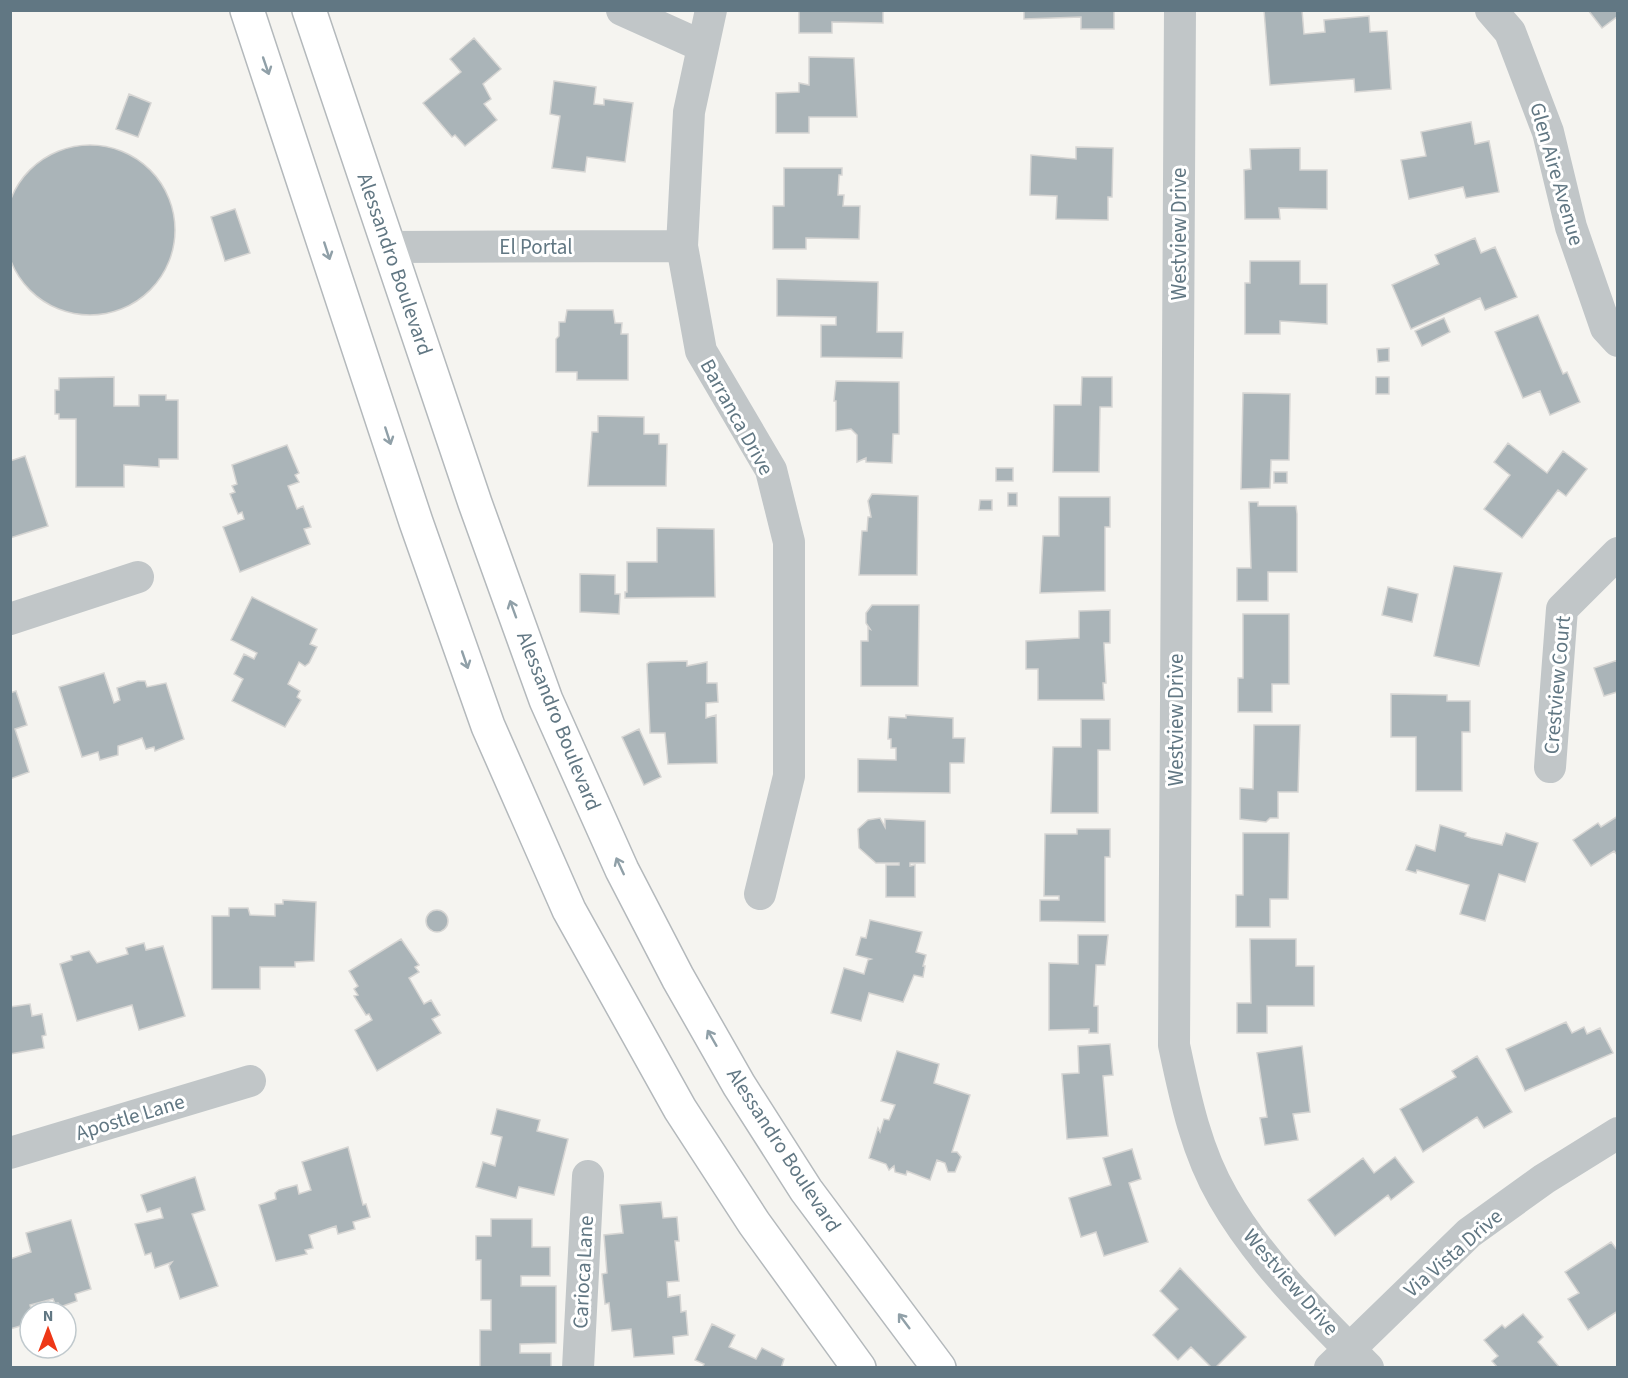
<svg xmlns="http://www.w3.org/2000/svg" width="1628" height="1378" viewBox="0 0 1628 1378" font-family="'Source Sans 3',sans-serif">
<rect width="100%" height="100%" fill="#f5f4f0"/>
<!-- building -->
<path fill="#aab4b8" stroke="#d6d5d3" stroke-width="1.5" d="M799,10H883V23L832,22V33H799Z
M1024,10H1114V29H1081V17L1024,19Z
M1264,10H1302L1304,34L1325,32L1324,20L1369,16L1370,32L1387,31L1391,89L1355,92L1354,79L1270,85Z
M1588,10H1618V16L1602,28Z
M474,38L501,69L483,84L491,99L484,104L497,120L465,146L455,135L452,137L423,103L461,72L450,59Z
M809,57L854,58L857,117H809V133H776V93L799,92V83L809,85Z
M554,81L596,87L594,104L604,105V99L633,103L625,162L587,157L585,172L552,168L560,116L550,114Z
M129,94L151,103L138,137L116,129Z
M1471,122L1475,144L1489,141L1499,192L1466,198L1463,187L1409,199L1401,160L1426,156L1421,132Z
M5 230a85 85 0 1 1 170 0a85 85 0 1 1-170 0Z
M1076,147L1113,148L1112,197H1108V220L1056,219L1057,196L1030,195L1031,155L1076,159Z
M1300,148V170H1327V209L1279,208L1280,219H1245L1244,170L1251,169L1250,149Z
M784,168H842V175H839L838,195H844L843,206H860L859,239L806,238V249H773V206H784Z
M235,209L250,253L225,261L211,217Z
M1475,238L1481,253L1495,247L1517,297L1485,310L1480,298L1411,329L1392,285L1439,264L1435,255Z
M1250,261H1300V284H1327V324L1280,321V334H1245V283H1250Z
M777,279L878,282L877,332H903L902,358L821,357V325H836V317L777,316Z
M567,310H613L615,323H622L621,334H628V380H577V372H556V339L559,336V322H565Z
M1538,315L1563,374L1567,372L1580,402L1550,415L1540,391L1523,398L1495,332Z
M1444,318L1450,332L1422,346L1415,331Z
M1389,348V361L1378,362L1377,349Z
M114,377V406H139V395H166V400H178V459H159V467L124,465V487H76V419H59V414H55V390H59V378Z
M1082,377H1112V407H1100L1099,472H1053L1054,405H1081Z
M1376,377H1389V394H1376Z
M836,381L899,382V434H893L892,463L866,462V458L857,462V435L851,429L836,431V401H834Z
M1243,393L1290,394L1289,460H1271L1270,488L1241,489Z
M598,416L644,417V434H659V444H667L666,486H588L592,432H598Z
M1508,443L1547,473L1563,451L1587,469L1566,496L1558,490L1522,538L1484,509L1510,475L1494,462Z
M287,445L299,473L295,475L299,482L288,486L297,509L303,506L311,527L304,529L310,544L240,572L223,527L244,519L242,512L238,514L230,494L235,492L232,486L237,484L232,465Z
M25,456L48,526L10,538V461Z
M996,468H1013V481H996Z
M1274,472H1287V483H1274Z
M1008,493H1017V506H1008Z
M872,494L918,496L917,575H859L862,531H867L868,517H871L868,501Z
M1059,497H1110V527H1105V591L1040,593L1043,536H1059Z
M980,500H992V510H979Z
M1249,502H1258V506H1296L1297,514V572H1268V601H1237V568H1251Z
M657,528L714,529L715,597L625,598V592H627V562H657Z
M1454,566L1502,573L1479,666L1434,656Z
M580,574L615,575V594H620L619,614L580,612Z
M1388,587L1418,594L1412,622L1382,615Z
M252,597L317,629L310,644L317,647L309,663L305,666L299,662L288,684L300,691L297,697L301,700L285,727L232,701L243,679L234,674L244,654L254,659L257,653L231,640Z
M872,605H919L918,686H861V641H868V628L870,629L866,623V613Z
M1110,610V643H1104L1106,683H1103L1104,700H1038V669H1026V641L1079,638V611Z
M1243,614H1289V684H1272V712H1238V678H1243Z
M1618,660V694L1617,692L1604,696L1594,668Z
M687,661V666L707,662V683H717L718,702L706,703V718L716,715L717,763L668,764L665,733H650L647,664L650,662Z
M104,673L114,703L120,700L117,688L138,681H145L147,687L166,683L184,739L155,751L154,747L146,749L142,738L118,746V755L100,760L98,752L82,757L59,687Z
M16,691L27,725L15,729L29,772L10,779V693Z
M1391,694L1447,695V701H1470V732H1462V791H1416V737H1391Z
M906,715L953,718V738H965L964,763H950V793L858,792V759L896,760V748H891V739H888L889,717L906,718Z
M1081,719H1110V750H1098V813H1051L1053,747H1081Z
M1254,725H1300L1298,792H1278V818H1270L1266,822L1240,819V788L1253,789Z
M639,729L661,777L644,785L622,737Z
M1618,816V856L1614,851L1591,866L1573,840L1598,823L1601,827Z
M880,818L885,827V819L925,821V863H910V866L915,865V897H886V865H899V863H876L859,848L858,829L868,820Z
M1440,825L1466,833L1465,836L1471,838L1502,845L1506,833L1538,843L1525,882L1499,874L1485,921L1460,914L1469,885L1417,870L1416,873L1406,870L1416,845L1435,851Z
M1077,829H1110V857H1105V922L1040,921V900H1059V896H1044L1045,834H1077Z
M1243,833H1289L1288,899H1270V927H1236V895H1243Z
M283,900L316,902L314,961L295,962V967H260V989H212V916H229V908H248L250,915L275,916V904H283Z
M426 921a11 11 0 1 1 22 0a11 11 0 1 1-22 0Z
M870,920L922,932L916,952L926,955L923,966H925L923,977L914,975L903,1002L869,993L861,1021L831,1013L844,968L864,974L868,960L871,959L856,955L861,937L866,938Z
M1078,935H1108L1105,965H1096L1094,1006H1098V1033H1089V1029L1049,1030V963L1078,964Z
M401,939L419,965L415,967L419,972L409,978L424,1004L431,1000L440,1015L432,1019L441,1033L377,1071L355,1030L372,1020L369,1014L366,1015L354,996L358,995L354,989L358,986L349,971Z
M1250,939H1296V966H1314V1006H1267V1033H1237V1003H1251Z
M144,943L146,950L163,946L185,1016L139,1030L132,1005L77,1021L60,964L72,960L71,956L89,951L97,963L128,954L126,948Z
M30,1004L32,1016L42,1014L46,1035L42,1036L44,1048L10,1054V1007Z
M1566,1022L1572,1033L1584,1027L1587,1034L1600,1028L1613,1053L1525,1091L1506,1049Z
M1110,1044L1113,1075L1103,1076L1108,1136L1067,1139L1062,1074L1079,1073L1078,1046Z
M1302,1046L1310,1112L1293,1114L1298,1140L1265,1145L1260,1118L1267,1117L1257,1053Z
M897,1051L939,1064L934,1083L970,1095L952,1152H957L961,1157L955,1172H948L945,1163L937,1160L930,1180L907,1171L906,1175L895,1172L894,1166L889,1170L886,1164L869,1158L878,1128L880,1132L884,1119L889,1120L895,1105L881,1101Z
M1477,1056L1512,1112L1484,1128L1477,1117L1423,1152L1400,1109L1456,1077L1452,1071Z
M497,1109L540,1120L537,1131L568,1139L554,1195L519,1187L516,1198L476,1187L483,1162L495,1166L502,1137L491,1134Z
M348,1147L363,1205L366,1204L370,1217L353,1222L355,1229L338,1234L336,1226L309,1235L313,1248L305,1250L307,1254L276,1261L259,1205L276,1199L275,1193L279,1190L297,1185L299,1194L311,1190L302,1162Z
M1132,1149L1141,1179L1129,1183L1148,1242L1104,1256L1096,1232L1081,1237L1069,1198L1111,1185L1103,1158Z
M1395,1157L1414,1182L1391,1200L1388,1195L1335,1236L1308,1200L1363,1158L1374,1173Z
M195,1177L205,1210L192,1214L218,1286L180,1299L169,1266L172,1262L155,1268L151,1253L145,1255L135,1224L163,1218L160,1208L147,1212L141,1195Z
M661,1202L663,1218L677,1217L679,1241H675L679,1281L667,1282L668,1297L680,1295L681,1312L686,1311L688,1335L673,1337L674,1354L634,1357L631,1329L612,1331L609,1303L605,1304L602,1274L607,1273L604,1235L623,1233L620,1205Z
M491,1219H532V1247H550V1276H521V1286H556V1343L520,1344V1353H551V1368H480V1330H491V1300H481V1260H476V1236H491Z
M71,1220L91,1289L75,1294L77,1301L60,1307L58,1303L55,1304L53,1299L30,1305L32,1312H30V1318L25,1319L27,1324L10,1329V1259L31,1252L26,1233Z
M1611,1242L1618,1251V1311L1588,1330L1568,1299L1579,1293L1565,1272Z
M1180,1268L1246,1337L1215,1368H1212L1191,1347L1178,1360L1153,1335L1178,1309L1160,1291Z
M1523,1314L1543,1337L1538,1342L1560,1368H1498L1492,1361L1498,1356L1484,1340L1502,1325L1505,1328Z
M712,1324L735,1335L729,1347L756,1359L762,1348L784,1359L781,1368H702L704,1364L695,1360Z"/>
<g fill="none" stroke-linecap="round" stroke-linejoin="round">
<defs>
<path id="major" d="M247,10L416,522L488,726L569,910L680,1109L754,1223L859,1368
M309,10L475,503L546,700L622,870L678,978L739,1085L806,1190L939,1368"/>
</defs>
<!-- major casing -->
<use href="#major" stroke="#b4b9bc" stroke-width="36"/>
<!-- minor -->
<path stroke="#c1c6c8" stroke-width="32" d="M622,10L702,46
M711,10L689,112L682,246L701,351L771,470L789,542V776L760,894
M1180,10L1174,1045C1185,1097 1196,1151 1223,1197C1260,1262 1316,1315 1368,1368
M1491,10L1510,32L1548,132L1571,227L1606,328L1618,341
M390,247L682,246
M10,619L138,577
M1550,767L1562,609L1618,553
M10,1153L250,1081
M578,1368L588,1176
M1330,1368L1469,1233L1544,1179L1618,1133"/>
<!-- major -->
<use href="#major" stroke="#fff" stroke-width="33"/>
</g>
<!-- one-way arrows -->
<defs><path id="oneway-shaft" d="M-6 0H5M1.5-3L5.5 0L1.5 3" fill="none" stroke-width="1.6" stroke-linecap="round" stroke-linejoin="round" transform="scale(1.5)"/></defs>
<g stroke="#90a0a8">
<use href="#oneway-shaft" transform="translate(266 66) rotate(71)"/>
<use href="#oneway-shaft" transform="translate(327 251) rotate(72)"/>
<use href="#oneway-shaft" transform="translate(388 436) rotate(72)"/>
<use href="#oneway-shaft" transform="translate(513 609) rotate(-110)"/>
<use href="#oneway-shaft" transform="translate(465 660) rotate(71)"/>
<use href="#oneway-shaft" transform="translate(620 866) rotate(-115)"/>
<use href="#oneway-shaft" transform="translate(712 1038) rotate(-120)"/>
<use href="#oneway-shaft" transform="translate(904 1321) rotate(-127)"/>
</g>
<g text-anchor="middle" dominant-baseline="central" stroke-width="6" stroke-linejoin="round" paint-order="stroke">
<!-- street labels -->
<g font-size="21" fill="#617783" stroke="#fff">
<text transform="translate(1557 174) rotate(74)">Glen Aire Avenue</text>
<text transform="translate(1179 234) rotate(-90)">Westview Drive</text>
<text x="536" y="247">El Portal</text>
<text transform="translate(395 264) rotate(71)">Alessandro Boulevard</text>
<text transform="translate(737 417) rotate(61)">Barranca Drive</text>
<text transform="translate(1557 685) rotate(-85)">Crestview Court</text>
<text transform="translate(1176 720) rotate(-90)">Westview Drive</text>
<text transform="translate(559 721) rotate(68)">Alessandro Boulevard</text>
<text transform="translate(130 1117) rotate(-17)">Apostle Lane</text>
<text transform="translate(784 1150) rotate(57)">Alessandro Boulevard</text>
<text transform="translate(1453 1253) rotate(-41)">Via Vista Drive</text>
<text transform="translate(583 1272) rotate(-87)">Carioca Lane</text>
<text transform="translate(1291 1282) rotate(49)">Westview Drive</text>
</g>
</g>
<!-- border -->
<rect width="1628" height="1378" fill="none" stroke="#617783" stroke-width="24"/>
<!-- north arrow -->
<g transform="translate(48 1330)"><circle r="28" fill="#ffffff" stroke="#c0c9cd" stroke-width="1.5"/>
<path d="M0-4.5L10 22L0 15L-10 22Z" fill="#ee3716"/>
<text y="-9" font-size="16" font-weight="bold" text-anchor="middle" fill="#617783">N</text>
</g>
</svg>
